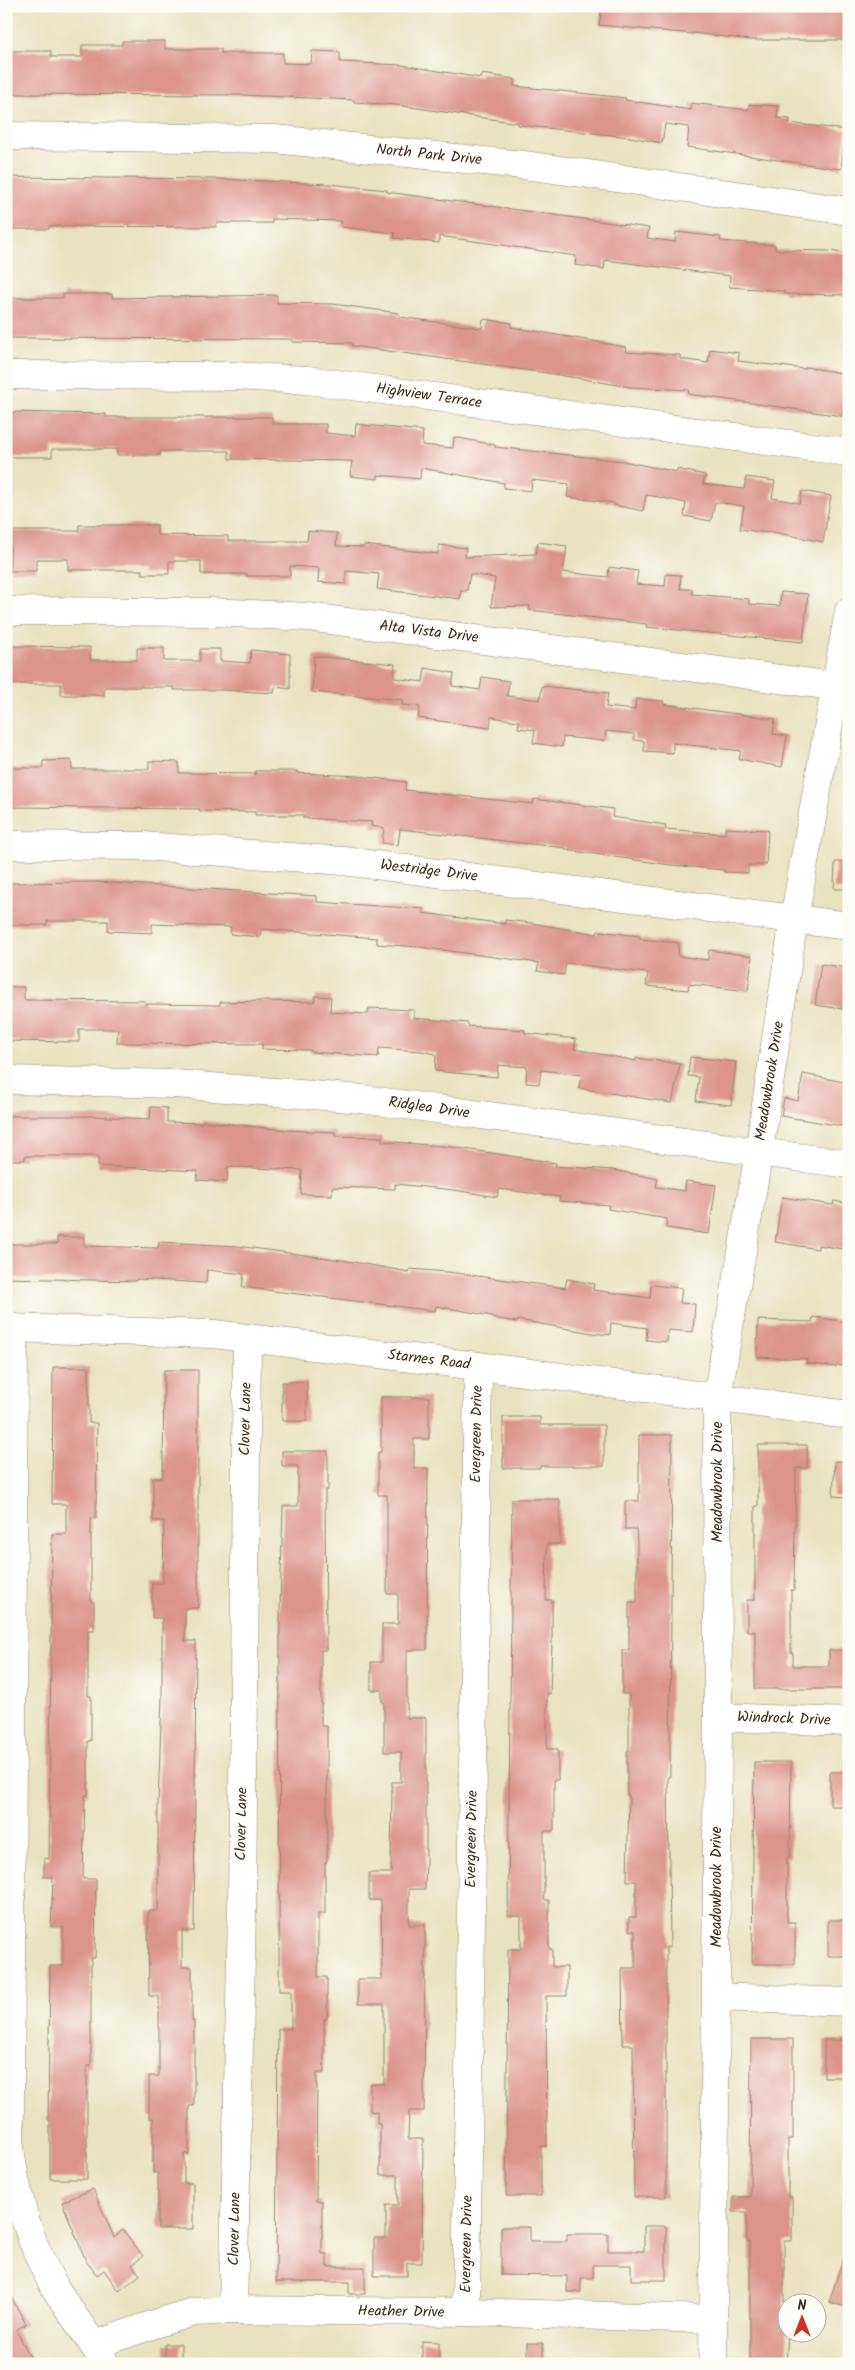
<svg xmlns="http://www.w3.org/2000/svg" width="855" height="2370" viewBox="0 0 855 2370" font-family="Kalam,sans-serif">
<rect width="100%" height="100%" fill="#fdfcf7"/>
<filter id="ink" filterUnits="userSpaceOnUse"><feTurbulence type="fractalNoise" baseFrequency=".02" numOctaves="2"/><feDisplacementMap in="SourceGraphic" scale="10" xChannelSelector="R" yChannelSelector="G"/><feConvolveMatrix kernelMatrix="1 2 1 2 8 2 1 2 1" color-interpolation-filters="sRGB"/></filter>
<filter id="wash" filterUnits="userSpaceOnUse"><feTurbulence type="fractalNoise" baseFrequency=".0096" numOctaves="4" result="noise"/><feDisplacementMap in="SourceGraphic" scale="20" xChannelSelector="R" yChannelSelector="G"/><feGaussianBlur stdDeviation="1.12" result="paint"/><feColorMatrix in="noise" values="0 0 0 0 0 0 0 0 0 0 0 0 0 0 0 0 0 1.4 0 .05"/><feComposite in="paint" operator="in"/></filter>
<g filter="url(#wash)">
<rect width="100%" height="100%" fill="#e9e2c0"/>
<g id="blocks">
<!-- building -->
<path fill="#dc948a" d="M602,6H837V10H849V40H751L693,33V34L599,25Z
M122,41H165V49H221V53H283V63L311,64L312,51L340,52V62L402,65L481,78V74L515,79L514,86L626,98L625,100L691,110V103L748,110L749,104L778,106L777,118L790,119L789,123L846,130L841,169L687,147L689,127L665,124L662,143L630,137L518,125V123L397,105L354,102V100L240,95L8,94V51H51V57H82V45H122Z
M6,177L216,179L329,184L387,190V192L649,228L647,238L675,242L676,232L721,237L720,241L775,245V250L829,251L849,254V295L784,294V291L729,287L730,276L605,260L604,269L575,265L576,256L439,236V243L394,238L395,233L341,227L342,221L272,219V223H216V227L49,226V229H6Z
M63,294H112V298L277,295V303L333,304L399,313V317L482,328L483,319L512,323L511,327L626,347L625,352L680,355V359L708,363L710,349L739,353L738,361L805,369L806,367L848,374L842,416L688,394L689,390L630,387L547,373L352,346V343L292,342V339L7,338V298H63Z
M7,412L106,414V417H272V424H326V433L355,436L356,424L423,431L422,445L453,448L454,437L495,445V447L623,461L677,472V469L705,475L703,484L744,489L746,477L775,481L772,498L800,503L802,491L831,496L823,542L768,531L767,533L740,529L744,506L715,502L711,521L684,516L686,503L659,497L646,495L643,511L614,505V503L567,497L569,484L532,480L531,491L504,488V483L421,468L420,479L378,475V479L350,476L352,461L229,459V451H160V455H117V449H52V457H7Z
M79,525H157V535L228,536V541H307L308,531L337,533L336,546L364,547V545L438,554L439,545L466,548L465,557L536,554L538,542L567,546L563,572L608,577L609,567L638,571L636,584L665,586L666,574L681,575L680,589H692V594L749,599V604L780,606L781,592L808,594L803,642L646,627L647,624L529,610L530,606L491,607L495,578L470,574L467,591H461L460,599L377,589L379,574L346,571V584L318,582L319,568L290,566V576H247V574H201V561H169V574H142V570H68V559H36V571H10V531H79Z
M10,646L90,647V660H137V648H164V661H200V649H220V661L250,663L251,650L290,654V689L275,687L274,693L223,690H174V687H104V695H61V684H10Z
M314,656L395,664L394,678L423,682L425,668L454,673L452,686L480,690L482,677L509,681L507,696L540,700L542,686L608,693L606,707L635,710L636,699L664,701L663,704L775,719L773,734L787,736L782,767L739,759L741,751L673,743V753L644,751V741L634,740V734L606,731L605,741L563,737L562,747L533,743L535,730L518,728L519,721L491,717L490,728L418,718L420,707L402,705L403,700L312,692Z
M71,760L72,769H149V761L179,762V773L255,774V771H297V773L359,776L406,782L405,790L533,804L534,799L613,809L612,817L666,825L665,829L725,834V828L768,830L766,865H748V873L724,872V870L671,865L566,850V848L400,829L398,845L382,843L384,828L371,826L372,822L303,818V815H255V812L200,811V809L6,807V768H43V761Z
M835,862H849V889H834Z
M97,882L317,896V902L424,909L423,913L505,924V920L531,923L597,934L598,931L640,936V939L679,943L678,956L708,960L709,950L752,956L748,991L689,984L688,990L646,986L648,973L566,963L564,975L537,971L539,963L420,947L377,944V938L261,929L260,937L230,934L231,927L152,924V933L108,931V921H47V925H6V883Z
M821,964L849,968V1010L815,1005Z
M6,987H24V1000L145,1001V1004L220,1005V1002L264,1001L314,1002L315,996L331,997L330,1012L368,1014L369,1008L414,1010V1018L468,1023V1026L525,1030V1033L576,1039L574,1049L636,1061V1058L680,1064L672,1103L579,1088L581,1075L541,1070L539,1084L526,1083L527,1067L498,1065L497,1077L435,1071L436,1054L421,1051L379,1048L378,1057L311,1052V1050L262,1049V1044L117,1043L118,1029H79V1042L6,1041Z
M690,1057L736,1062L731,1105L696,1101L699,1077L688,1076Z
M803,1074L849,1083V1127L781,1116L784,1098L798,1101Z
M151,1107L167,1108V1122L202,1123V1121L285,1130L335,1132V1136L382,1137V1141L452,1147L556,1163L555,1166L613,1170L658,1179L656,1187L685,1191L686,1181L716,1185L709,1234L666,1228L667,1219L608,1209L609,1205L559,1201L560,1197L499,1189L497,1197L454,1190L395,1184V1189L332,1187V1195L301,1194L302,1170L228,1167L227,1182L197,1180L198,1171L98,1166V1156H25V1160H6V1116H92L150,1119Z
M782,1197L833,1205L834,1201L849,1204V1250L818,1245V1249L775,1242Z
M57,1237H84V1246L158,1248L159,1242L237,1246L342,1260L409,1272L410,1269L448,1272L565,1288L567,1279L594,1284L593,1290L650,1298L651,1285L682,1288L680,1303L695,1304L693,1332L668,1330L667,1342L646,1340L647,1328L611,1323L610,1335L592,1333L518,1320L517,1322L492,1318V1316L436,1306L435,1311L242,1287L244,1274L207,1270L206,1283L136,1279V1281L6,1278V1244H57Z
M813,1317L849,1322V1367L837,1365L836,1367L806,1363L807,1359L757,1357L758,1320L812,1322Z
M53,1367H89V1423H97L96,1518H91V1602H94V1630H88V1696H91V1741H88V1795H85L83,1879H96L95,1958H91V2066H87V2179H50V2120H48L50,1966H63V1927H51L53,1877H44V1858L49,1859L52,1534H66V1504H52Z
M164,1370H198V1608H185V1641H196L194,1931H182V1967H192V2021H194V2106H189V2154H184V2183H193V2229H158V2173H153V2118H149V2076H159V1996H149L148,1911H158V1805L162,1695V1618H152V1583H163L164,1521H153V1478H163Z
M282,1382H307V1421H282Z
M381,1397H429V1439H414V1468H428L427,1650H407V1718H426V1861L425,1889H409V1925H425V1961L424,2111H409L408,2139H423L422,2263H407V2276H374V2238H386V2205H398V2175H380V2124H377V2112L370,2111V2084H384V2004H358V1979H382L381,1900H369V1873H391L392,1782H401V1752H384V1702H382V1690H371V1662H382V1624H398V1594H387V1495H378V1452H381Z
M503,1417H540V1425H604V1466H540V1468H503Z
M639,1435H672L670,1777H668L670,1947H666V2197H634L633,2045H623L622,1968H635V1931H629V1917H636V1881H627L629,1795H627V1751H629V1694H622V1650H629V1602H637V1542L636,1529H625V1501H639Z
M758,1445H807V1468H796L794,1590H791V1653H793V1666H829V1650H849V1689H755V1631H747V1600H755V1506H758Z
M282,1451H328V1490H325L326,1650H321V1726H327V1862H325V1914H318V1977H327V2019H324V2073H317L316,2201H322V2254H327V2267H365V2294H349V2282H276L278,2029H291V1991H279L280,1608L283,1506H298V1466H282Z
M835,1461L849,1462V1497L833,1496Z
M512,1499H560V1544H547L546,1600H552V1642L550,1694H547V1749H558V1780H554V1831H544V1900H549V1949H552V1967H567V1996H546L547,2146H541V2196H506L508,1949H521V1916H508Z
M754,1762H791L790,1857H787V1922H795V1964H752Z
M830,1772H849V1806H830Z
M828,1920H849V1956H828Z
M751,2039H793V2139H788V2197H792V2241H784V2307H788V2332L786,2364H750V2241H747V2212H733V2197H750Z
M824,2040H849V2077H824Z
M93,2189L114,2237L123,2230L143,2256L132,2265L140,2275L119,2291L104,2270L97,2275L86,2261L62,2202Z
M644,2226H666V2280H631V2265H593V2278H581V2292H567V2276L501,2275V2227H530V2241H567V2234H608V2251H644Z
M846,2250H849V2308L829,2302Z
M6,2288L26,2324L16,2330L34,2364H6Z
M422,2341L439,2342V2364H422Z
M527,2343H543V2364H527Z
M165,2344H181V2364H165Z"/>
</g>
</g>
<g filter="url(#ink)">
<use href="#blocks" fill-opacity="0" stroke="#92866f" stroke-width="1"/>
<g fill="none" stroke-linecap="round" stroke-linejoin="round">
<defs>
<path id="minor" d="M6,136L275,139L532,166L849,211
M6,375L236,376L307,380L849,452
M6,611L212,612L308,617L849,688
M6,845L144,846L344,861L849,926
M6,1080L175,1084L362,1099L849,1164
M14,1328L10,2148C16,2196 30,2244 54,2286C70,2313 90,2337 105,2364
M718,1717L849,1722
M716,1997L849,2002
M233,2310L242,1911L247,1338
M466,2312L478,1366
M95,2345L160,2322L194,2312L233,2310L466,2312L713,2319
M713,2364L718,1717L717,1398L759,1152L794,919L849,611"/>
<path id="major" d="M6,1328L214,1334L478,1366L849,1415"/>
</defs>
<!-- minor casing -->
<use href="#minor" stroke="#92866f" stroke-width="29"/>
<!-- major casing -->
<use href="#major" stroke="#92866f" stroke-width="29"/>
<!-- minor -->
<use href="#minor" stroke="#fff" stroke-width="28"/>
<!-- major -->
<use href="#major" stroke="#fff" stroke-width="28"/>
</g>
</g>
<g text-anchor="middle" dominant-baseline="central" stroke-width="4" stroke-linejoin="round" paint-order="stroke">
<!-- street labels -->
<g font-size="15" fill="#3b2a1e" stroke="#fdfcf7">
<text transform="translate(429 155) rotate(6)">North Park Drive</text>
<text transform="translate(429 396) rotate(8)">Highview Terrace</text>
<text transform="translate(429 632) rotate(7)">Alta Vista Drive</text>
<text transform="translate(429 871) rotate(7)">Westridge Drive</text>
<text transform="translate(770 1081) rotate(-81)">Meadowbrook Drive</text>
<text transform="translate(429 1108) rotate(8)">Ridglea Drive</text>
<text transform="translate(429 1360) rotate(7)">Starnes Road</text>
<text transform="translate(246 1419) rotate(-89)">Clover Lane</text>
<text transform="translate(477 1434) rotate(-89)">Evergreen Drive</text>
<text transform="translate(718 1482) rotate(-90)">Meadowbrook Drive</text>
<text transform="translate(784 1719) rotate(2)">Windrock Drive</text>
<text transform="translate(242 1824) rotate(-89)">Clover Lane</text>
<text transform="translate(472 1839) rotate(-89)">Evergreen Drive</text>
<text transform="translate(717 1887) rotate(-90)">Meadowbrook Drive</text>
<text transform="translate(235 2229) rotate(-89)">Clover Lane</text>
<text transform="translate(467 2244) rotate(-89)">Evergreen Drive</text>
<text transform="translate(401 2312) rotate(1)">Heather Drive</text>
</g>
</g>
<!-- margin -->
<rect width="855" height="2370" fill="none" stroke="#fdfcf7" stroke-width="25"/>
<!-- north arrow -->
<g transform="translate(802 2318)"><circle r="24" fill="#fdfcf7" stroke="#afa8a0"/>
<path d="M0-4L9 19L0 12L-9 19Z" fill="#c8321e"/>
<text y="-8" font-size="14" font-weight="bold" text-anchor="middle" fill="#3b2a1e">N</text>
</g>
</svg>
